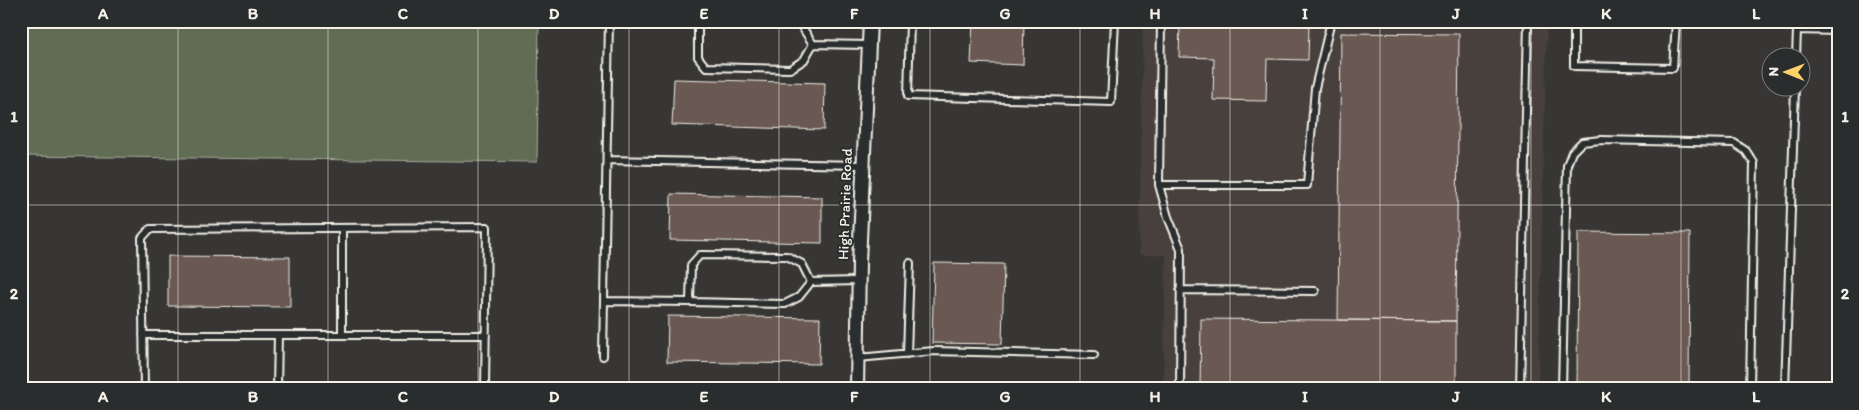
<svg xmlns="http://www.w3.org/2000/svg" width="1859" height="410" viewBox="0 0 1859 410" font-family="Itim,sans-serif">
<rect width="100%" height="100%" fill="#373635"/>
<filter id="ink" filterUnits="userSpaceOnUse"><feTurbulence type="fractalNoise" baseFrequency=".02" numOctaves="2"/><feDisplacementMap in="SourceGraphic" scale="10" xChannelSelector="R" yChannelSelector="G"/><feConvolveMatrix kernelMatrix="1 2 1 2 8 2 1 2 1" color-interpolation-filters="sRGB"/></filter>
<g filter="url(#ink)">
<!-- built -->
<path fill="#46403e" d="M1143,21H1547L1538,389H1163L1166,255H1139Z"/>
<!-- green -->
<path fill="#616c53" stroke="#aaae9e" d="M21,21H539L537,162L21,156Z"/>
<!-- building -->
<path fill="#6a5953" stroke="#f4f1e8" d="M973,21H1024L1023,65L971,63Z
M1180,21H1281V25L1309,26L1308,60L1267,59L1266,101L1213,100L1214,58L1179,57Z
M1341,33L1459,34L1456,321L1338,320Z
M674,79L825,83L824,130L672,125Z
M671,194L822,197V243L670,240Z
M1578,232L1690,233L1689,389H1577Z
M168,256L290,257V307L168,306Z
M934,263L1004,264L1002,344L932,343Z
M668,316L820,318L819,364L667,362Z
M1201,319L1456,321V389H1200Z"/>
<g fill="none" stroke-linecap="round" stroke-linejoin="round">
<defs>
<path id="service" d="M702,21L698,27V57L706,67L790,69L804,60L813,44
M791,21L800,24L813,44
M910,21L908,96L1111,102L1115,21
M1161,21L1159,185L1168,217L1181,249L1180,389
M1574,21V66L1673,68L1676,21
M813,44L869,45
M1796,58L1797,30L1838,31
M607,160L863,165
M1159,185H1307L1315,88L1331,21
M811,282L799,297L785,304L690,302L691,265L700,255L787,256L802,264L811,282L859,281
M1180,290L1315,291
M604,301L690,302
M342,334V228
M143,335H486
M907,354L910,263
M603,356L609,21
M858,358L934,351L1094,355
M144,389L142,238L150,229L487,227L485,389
M277,389L278,335
M1520,389L1528,21
M1562,389L1567,165L1572,152L1582,142L1601,140L1734,143L1746,151L1754,163L1750,389
M1785,389L1795,88"/>
<path id="minor" d="M857,389L859,262L870,21"/>
</defs>
<!-- service casing -->
<use href="#service" stroke="#f4f1e8" stroke-width="10"/>
<!-- minor casing -->
<use href="#minor" stroke="#f4f1e8" stroke-width="16"/>
<!-- service -->
<use href="#service" stroke="#2a2d2e" stroke-width="6"/>
<!-- minor -->
<use href="#minor" stroke="#2a2d2e" stroke-width="12"/>
</g>
</g>
<!-- grid -->
<path fill="none" stroke="#f4f1e8" stroke-width="1" stroke-opacity="0.55" d="M178,21V389M328,21V389M478,21V389M629,21V389M779,21V389M930,21V389M1080,21V389M1230,21V389M1380,21V389M1531,21V389M1681,21V389M21,205H1838"/>
<g text-anchor="middle" dominant-baseline="central" stroke-width="4" stroke-linejoin="round" paint-order="stroke">
<!-- street labels -->
<g font-size="15" fill="#f4f1e8" stroke="#2a2d2e">
<text transform="translate(845 204) rotate(-88)">High Prairie Road</text>
</g>
</g>
<!-- margin -->
<rect width="1859" height="410" fill="none" stroke="#2a2d2e" stroke-width="55"/>
<!-- north arrow -->
<g transform="translate(1786 72) rotate(271)"><circle r="24" fill="#2a2d2e" stroke="#7b7b78"/>
<path d="M0-4L9 19L0 12L-9 19Z" fill="#ffd166"/>
<text y="-8" font-size="14" font-weight="bold" text-anchor="middle" fill="#f4f1e8">N</text>
</g>
<rect x="28" y="28" width="1804" height="354" fill="none" stroke="#f4f1e8" stroke-width="2"/>
<g font-size="16" text-anchor="middle" font-weight="bold" fill="#f4f1e8">
<text x="103" y="19">A</text>
<text x="253" y="19">B</text>
<text x="403" y="19">C</text>
<text x="554" y="19">D</text>
<text x="704" y="19">E</text>
<text x="854" y="19">F</text>
<text x="1005" y="19">G</text>
<text x="1155" y="19">H</text>
<text x="1305" y="19">I</text>
<text x="1456" y="19">J</text>
<text x="1606" y="19">K</text>
<text x="1756" y="19">L</text>
<text x="14" y="122">1</text>
<text x="1845" y="122">1</text>
<text x="14" y="299">2</text>
<text x="1845" y="299">2</text>
<text x="103" y="402">A</text>
<text x="253" y="402">B</text>
<text x="403" y="402">C</text>
<text x="554" y="402">D</text>
<text x="704" y="402">E</text>
<text x="854" y="402">F</text>
<text x="1005" y="402">G</text>
<text x="1155" y="402">H</text>
<text x="1305" y="402">I</text>
<text x="1456" y="402">J</text>
<text x="1606" y="402">K</text>
<text x="1756" y="402">L</text>
</g>
</svg>
